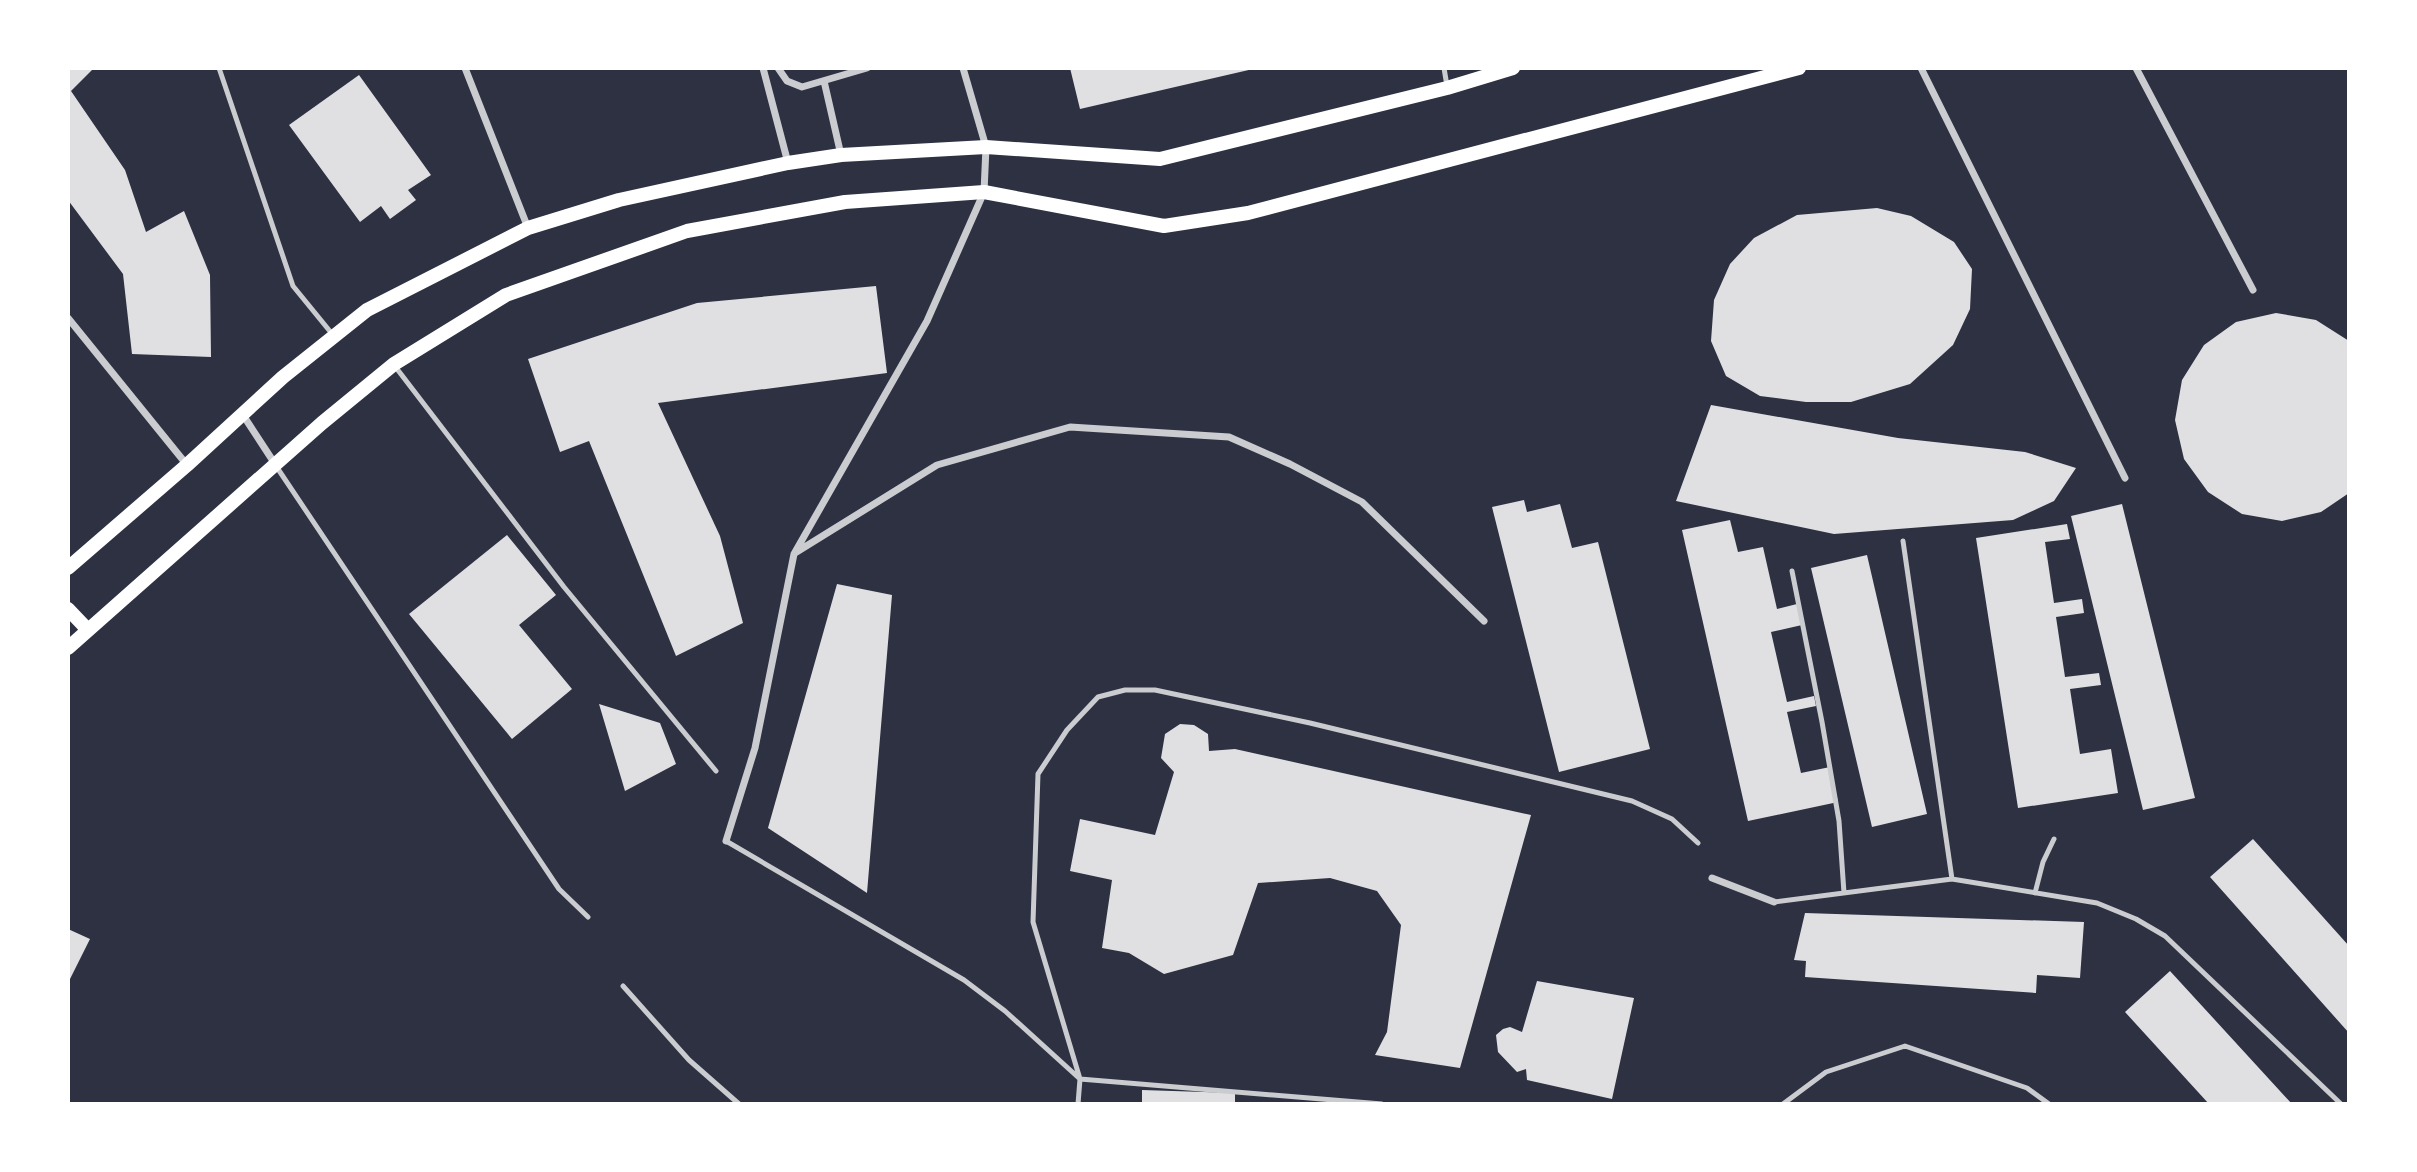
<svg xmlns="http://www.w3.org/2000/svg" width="2417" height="1172" viewBox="0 0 2417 1172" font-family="Figtree,sans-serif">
<rect width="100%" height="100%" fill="#2d3142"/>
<!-- building -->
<path fill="#e0e0e3" d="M68,68H94L71,91L125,170L146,232L184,211L210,275L211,357L132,354L123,274L68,200Z
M1070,68H1253V69L1080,109Z
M359,75L431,175L408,190L416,200L390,219L381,206L360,222L289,125Z
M1877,208L1911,216L1954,242L1972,269L1970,309L1953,345L1910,384L1851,402H1806L1760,396L1726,376L1711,341L1714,300L1730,264L1754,238L1797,215Z
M876,286L887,373L658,403L720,536L743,623L676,656L589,441L560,452L528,359L697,303Z
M2276,313L2316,320L2349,341V493L2321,512L2282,521L2242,514L2208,492L2184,459L2175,420L2182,380L2204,345L2236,322Z
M1711,405L1898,438L2025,452L2076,468L2054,501L2013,520L1834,534L1676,501Z
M1524,500L1527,512L1560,504L1572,548L1598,542L1650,749L1559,772L1492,507Z
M2122,504L2195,798L2143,810L2071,516Z
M1730,520L1738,552L1763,547L1777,609L1797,604L1802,625L1771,632L1787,702L1814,696L1816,706L1787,712L1801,773L1830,767L1838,802L1748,821L1682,530Z
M2067,524L2070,539L2045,542L2054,603L2082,599L2084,613L2056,617L2065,677L2099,673L2101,685L2070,689L2080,754L2111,749L2118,793L2018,808L1976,538Z
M507,535L556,595L519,625L572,689L512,739L409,614Z
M1867,555L1927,814L1872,827L1811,568Z
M837,584L892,595L867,893L768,828Z
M599,704L660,723L676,764L625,791Z
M1180,724L1194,725L1208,734L1209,751L1235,749L1531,815L1460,1068L1375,1055L1387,1032L1401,925L1377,891L1330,878L1258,883L1233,955L1164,974L1129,953L1102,948L1112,880L1070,871L1080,819L1155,835L1174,772L1161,758L1165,734Z
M2253,839L2349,946V1033L2210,877Z
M1805,913L2084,922L2080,978L2037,975L2036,993L1805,977L1806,961L1794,960Z
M68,929L90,939L68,983Z
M2170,971L2292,1104H2209L2125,1012Z
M1537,981L1634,998L1612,1099L1527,1080L1526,1069L1517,1072L1498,1052L1496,1035L1503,1029L1510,1027L1522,1032Z
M1142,1090L1235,1093V1104H1142Z"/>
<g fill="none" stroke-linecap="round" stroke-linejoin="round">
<!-- service -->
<path stroke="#caccd0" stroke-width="5" d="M219,68L293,286L333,335
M1444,68L1447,86
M394,365L564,587L716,771
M276,466L559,889L588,917
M1903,541L1952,879
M1792,571L1822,722L1839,821L1844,893
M726,841L964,980L1005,1011L1080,1079L1078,1104
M2035,893L2043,862L2054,839
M1774,902L1952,879L2097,903L2136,919L2165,936L2341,1104
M623,986L689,1060L739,1104
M1382,1104L1080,1079L1033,922L1038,774L1067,730L1098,697L1125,690H1155L1310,723L1632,801L1672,819L1698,843
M1783,1104L1826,1072L1905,1046L2027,1088L2049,1104"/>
<!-- minor -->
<path stroke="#caccd0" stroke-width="7" d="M465,68L528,228
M763,68L788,163
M778,68L787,81L802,87L867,68
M1921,68L2125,478
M2136,68L2253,290
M824,81L841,155
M68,318L187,465
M243,415L275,464
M795,553L937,465L1070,427L1229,437L1290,464L1362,502L1484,621
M726,841L755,748L794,554L927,321L984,192L986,147L963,68
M1712,878L1774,902"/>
<!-- secondary -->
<path stroke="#fff" stroke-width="14" d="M68,568L187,465L283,377L367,310L528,228L619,200L788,163L841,155L986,147L1160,159L1447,88L1513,68
M68,609L88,630
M68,648L322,423L394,364L506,295L687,231L845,202L984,192L1164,226L1248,213L1799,68"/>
</g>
<!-- border -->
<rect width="2417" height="1172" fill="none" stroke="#ffffff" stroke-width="140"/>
</svg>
